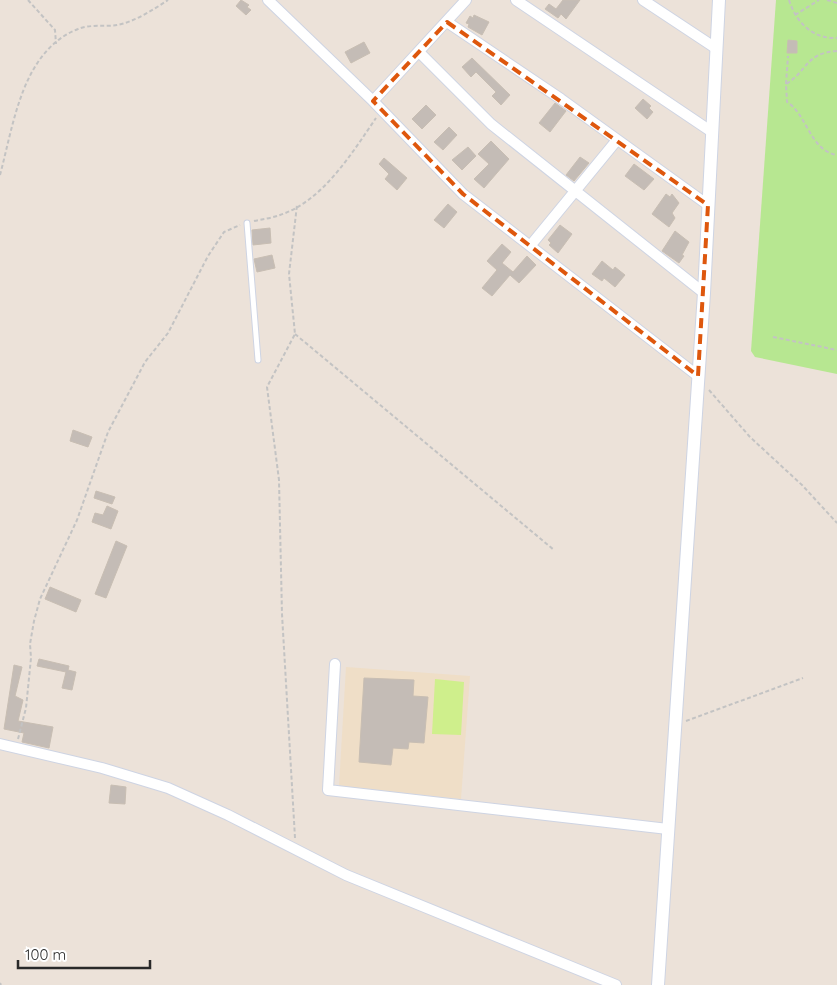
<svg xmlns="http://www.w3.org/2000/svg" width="837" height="985" viewBox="0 0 837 985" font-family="Quicksand,sans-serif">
<rect width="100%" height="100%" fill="#ece2d9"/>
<!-- education -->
<path fill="#efdec7" d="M346,667L470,676L461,799L339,786Z"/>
<!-- green -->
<path fill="#b7e791" d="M776,0H837V374L755,357L751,351Z"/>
<!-- pitch -->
<path fill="#cfef8c" d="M435,679L464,682L461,735L432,734Z"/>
<!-- building -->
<path fill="#c4bcb6" stroke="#c8beb3" d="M241,0L249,5L247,7L251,10L246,15L236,6Z
M563,0H580L566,19L561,14L558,18L545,9L549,4L556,9Z
M474,15L489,22L482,35L468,27L469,24L466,23L470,16L473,18Z
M788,40L797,41V53H787Z
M364,42L370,53L351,63L345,52Z
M472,58L510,95L501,105L492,96L496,92L476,72L471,77L462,67Z
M643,99L651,106L649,108L653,112L647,119L635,108Z
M555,103L566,111L550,132L539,123Z
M426,105L436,115L422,129L412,119Z
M449,127L457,135L443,150L434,142Z
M491,141L509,159L484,188L474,179L489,164L478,154Z
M468,147L476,156L462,170L452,160Z
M580,157L589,163L574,181L566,175Z
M384,158L407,178L397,190L385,179L389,174L379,164Z
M634,164L654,179L644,190L625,176Z
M666,194L670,197L672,194L679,203L672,213L675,218L669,227L652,214Z
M448,204L457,212L444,228L434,220Z
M560,225L572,234L558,253L549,245L551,243L548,240Z
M270,228L271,243L253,245L252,230Z
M675,231L689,242L682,255L684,256L679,263L662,251Z
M502,244L511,252L502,263L513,272L527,256L536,265L519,283L510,275L492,296L482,288L497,270L487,261Z
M272,255L275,268L257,272L254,259Z
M602,261L613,270L615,267L625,275L615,287L604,278L602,281L592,274Z
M73,430L92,437L88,447L70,441Z
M96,491L115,497L112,504L94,498Z
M107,506L118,511L111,529L92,522L95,513L103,515Z
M116,541L127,546L106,598L95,594Z
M50,587L81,600L76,612L45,599Z
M39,659L69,666L68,670L76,672L72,690L62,688L66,672L37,666Z
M14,665L22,667L15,696L23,700L18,721L53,727L49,748L22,742L24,733L4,729Z
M364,678L414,680L413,696L428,697L424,743L409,742L408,749L393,748L391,765L359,762Z
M111,785L126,787L125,804L109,803Z"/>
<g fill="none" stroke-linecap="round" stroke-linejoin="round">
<defs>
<path id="service" d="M247,223L258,360"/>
<path id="minor" d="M268,0L373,101L463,194L698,376
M516,0L712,132
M643,0L717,49
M447,22L561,99L708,205
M419,52L491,124L704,293
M373,101L466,0
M530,246L617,140
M335,664L328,790L668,829
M0,744L102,768L168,788L228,815L346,875L616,985"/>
<path id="tertiary" d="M658,985L704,293L719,0"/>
</defs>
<!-- service casing -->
<use href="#service" stroke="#ced4e3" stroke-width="7"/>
<!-- minor casing -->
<use href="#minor" stroke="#ced4e3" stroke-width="12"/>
<!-- tertiary casing -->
<use href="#tertiary" stroke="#ced4e3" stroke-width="14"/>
<!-- path -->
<path stroke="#c3c3c3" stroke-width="2" stroke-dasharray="4 2.5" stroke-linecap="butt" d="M28,0L55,30L56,44
M789,0C796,22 812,39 837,38
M827,0L837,3
M795,15L819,0
M837,51C805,53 808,71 786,84L787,102C807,114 810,151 837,155
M786,84L788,56
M0,175C14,123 22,51 78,29C89,24 105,27 117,25C134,22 153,10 168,0
M254,221C263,219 272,218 280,215C323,201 352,153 376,118
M295,334L554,550
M773,337L837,350
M709,390L750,437L802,485L837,523
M686,721L803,678
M18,739L26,708L31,658L30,644L34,621L40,599L77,520L108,432L145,362L168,333L208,256L224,232L240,225
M295,838L282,614L279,480L267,387L295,334L289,274L297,205
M0,983L1,985"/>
<!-- service -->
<use href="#service" stroke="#fff" stroke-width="5"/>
<!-- minor -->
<use href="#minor" stroke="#fff" stroke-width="10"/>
<!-- tertiary -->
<use href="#tertiary" stroke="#fff" stroke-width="12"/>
</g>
<!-- marked area -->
<path fill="none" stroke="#de570d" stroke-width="4" stroke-dasharray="10 6" stroke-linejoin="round" d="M447,22L708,205L698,376L463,194L373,101Z"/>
<!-- scale -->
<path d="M18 960v8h132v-8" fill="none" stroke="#292929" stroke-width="2.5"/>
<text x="25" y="960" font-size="15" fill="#292929" stroke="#ffffff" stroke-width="4" paint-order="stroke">100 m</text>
</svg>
